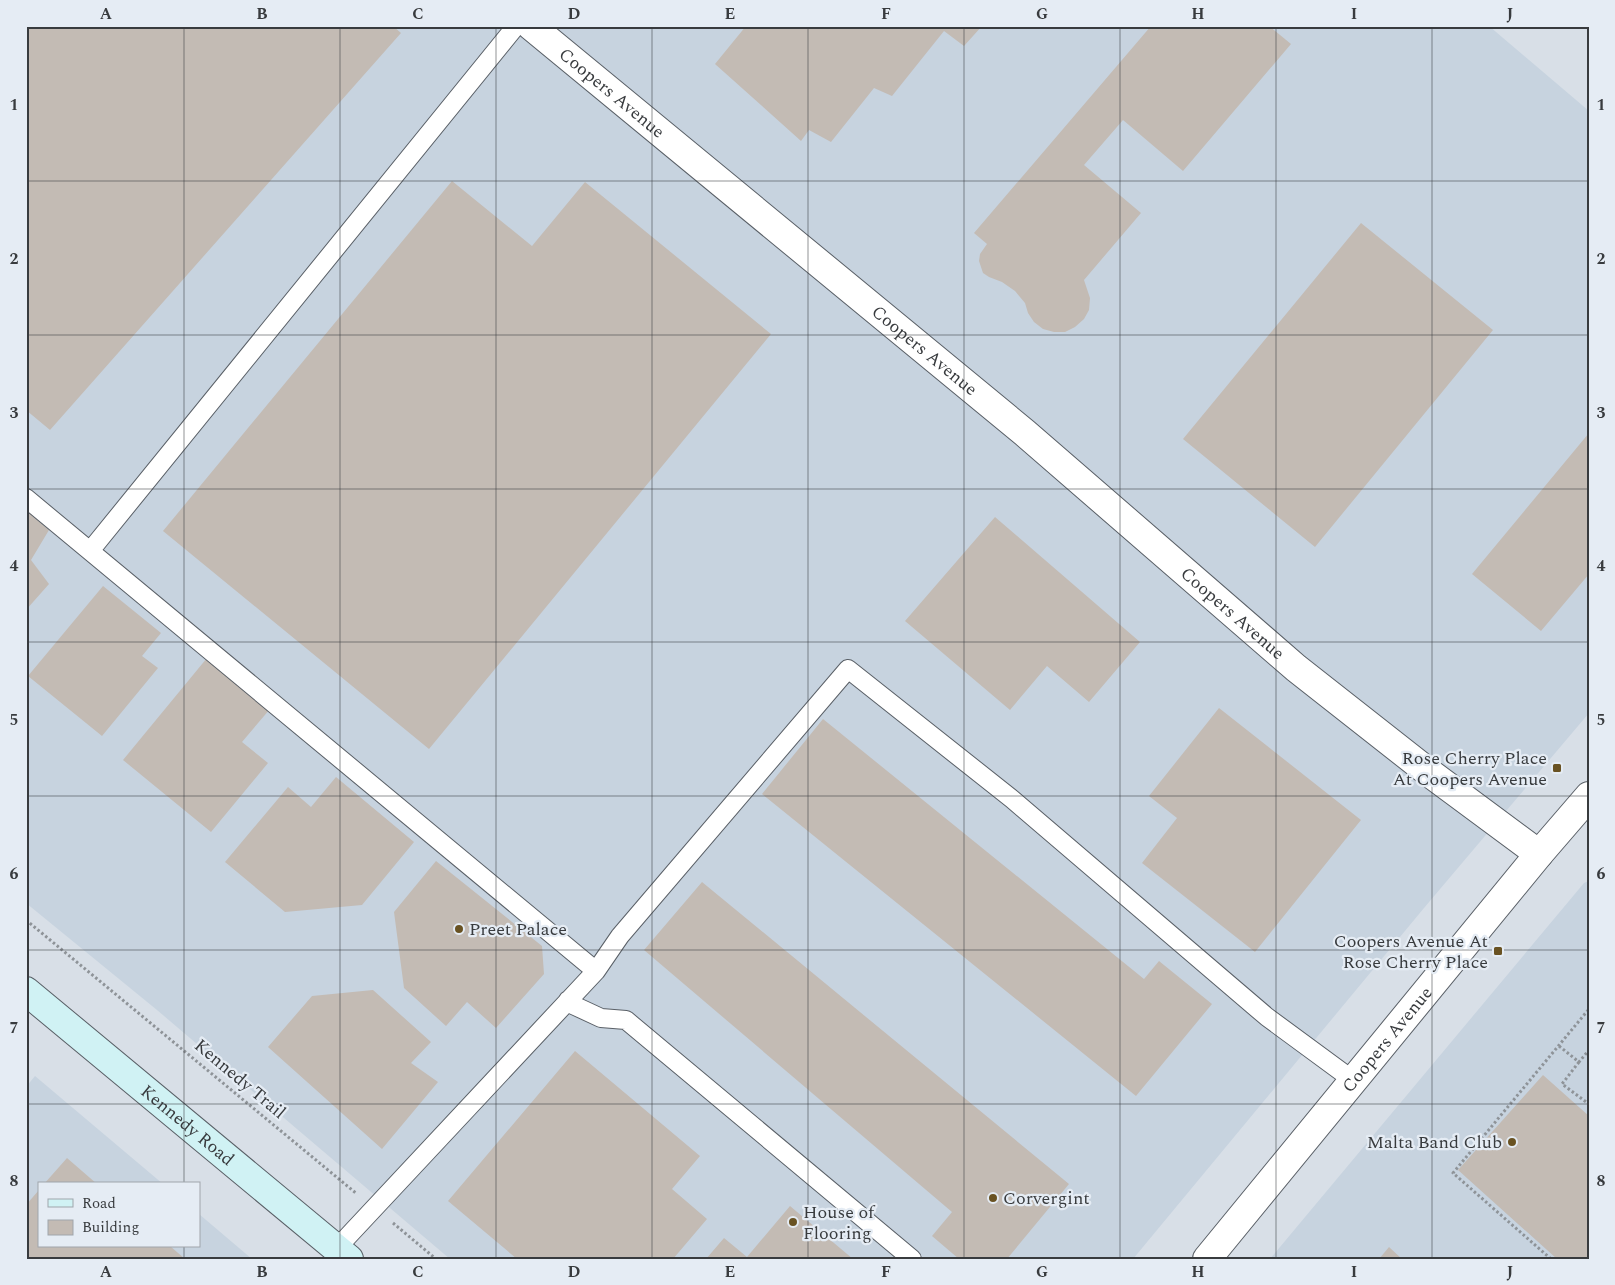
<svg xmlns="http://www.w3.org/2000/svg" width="1615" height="1285" viewBox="0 0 1615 1285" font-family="Spectral,serif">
<rect width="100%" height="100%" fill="#d8dfe7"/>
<!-- built -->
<path fill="#c7d3df" d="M26,26H1489L1589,111V713L1424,908L1133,1259H450L157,1010L26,903Z
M1589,881V1259H1270L1584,883Z
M35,1076L163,1184H39V1246H199V1214L252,1259H26V1087Z"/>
<!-- building -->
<path fill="#c3bbb4" d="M26,26H393L401,33L50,430L26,410Z
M746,26H982L964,46L944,31L892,96L874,88L831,142L809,130L801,141L715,64Z
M1151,26H1269L1291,44L1183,171L1123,120L1084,165L1141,213L1084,280L1090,298L1089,310L1084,319L1075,327L1065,332H1054L1043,329L1034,322L1028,313L1025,303L1015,291L1002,282L989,277L983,273L979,261L980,254L987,244L974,233Z
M452,181L532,246L585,182L771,334L429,749L163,531Z
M1361,223L1493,330L1315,547L1183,439Z
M1589,433V574L1541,631L1472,574Z
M26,510L49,530L31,560L49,584L26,610Z
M995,517L1140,642L1089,702L1047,666L1010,710L905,621Z
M103,586L161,633L142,656L158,668L102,736L28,676Z
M207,658L270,709L242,742L268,763L211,832L123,760Z
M1219,708L1361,820L1255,952L1142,863L1177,818L1149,796Z
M823,719L1144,979L1159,961L1212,1004L1136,1096L762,794Z
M336,777L414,842L362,905L285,912L225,862L288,787L311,807Z
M436,861L542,946L544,974L496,1028L467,1002L446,1026L404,988L394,912Z
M702,882L1069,1184L1007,1259H959L932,1236L952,1212L644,950Z
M373,990L431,1042L411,1063L438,1082L382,1149L268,1047L312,996Z
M575,1051L700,1156L672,1189L707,1219L673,1259H517L448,1201Z
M1543,1075L1589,1116V1256L1586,1259H1557L1458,1170Z
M67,1158L97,1184H44Z
M39,1190V1246H170L185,1259H26V1205Z
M790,1206L853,1259H706L724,1238L747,1257Z
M1389,1247L1402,1259H1379Z"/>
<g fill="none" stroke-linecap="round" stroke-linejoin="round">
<defs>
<path id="service" d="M26,498L596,971
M90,551L516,26
M568,1000L573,1005L601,1018L626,1020L912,1259
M336,1249L596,971L620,936L848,669L1012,799L1267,1017L1354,1081"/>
<g id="minor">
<path id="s1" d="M531,26L1025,433L1296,668L1427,771L1539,854"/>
<path id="s2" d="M1207,1259L1539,854L1589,796"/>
</g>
<g id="secondary">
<path id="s3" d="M26,991L349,1259"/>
</g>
</defs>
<!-- service casing -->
<use href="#service" stroke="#595f66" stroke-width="20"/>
<!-- minor casing -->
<use href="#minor" stroke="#595f66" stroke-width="30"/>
<!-- secondary casing -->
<use href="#secondary" stroke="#595f66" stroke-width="30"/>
<!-- path -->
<path stroke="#8e9398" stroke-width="3" stroke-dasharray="2.5 2.5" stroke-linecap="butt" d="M26,920L357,1194
M1559,1046L1579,1062L1589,1050
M1579,1062L1562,1084L1589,1104
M393,1223L436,1259
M1551,1259L1453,1173L1589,1009"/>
<!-- service -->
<use href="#service" stroke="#fff" stroke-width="18"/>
<!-- minor -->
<use href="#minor" stroke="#fff" stroke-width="28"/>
<!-- secondary -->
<use href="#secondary" stroke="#d0f2f4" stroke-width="28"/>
</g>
<!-- grid -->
<path fill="none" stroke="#383b3e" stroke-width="1" stroke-opacity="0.55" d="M184,26V1184M340,26V1259M496,26V1259M652,26V1259M808,26V1259M964,26V1259M1120,26V1259M1276,26V1259M1432,26V1259M26,181H1589M26,335H1589M26,489H1589M26,642H1589M26,796H1589M26,950H1589M26,1104H1589M184,1246V1259"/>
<!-- markers -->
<g fill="#695222" stroke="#e5ecf4" stroke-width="2">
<rect x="1552" y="763" width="10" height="10" rx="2.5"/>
<circle cx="459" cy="929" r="5"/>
<rect x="1493" y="946" width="10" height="10" rx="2.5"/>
<circle cx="1512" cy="1142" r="5"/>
<circle cx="993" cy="1198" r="5"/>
<circle cx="793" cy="1222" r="5"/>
</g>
<g text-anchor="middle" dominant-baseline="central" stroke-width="4.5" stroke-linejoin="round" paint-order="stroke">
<!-- street labels -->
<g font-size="18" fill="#383b3e" stroke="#e5ecf4">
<text stroke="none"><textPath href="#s1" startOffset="105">Coopers Avenue</textPath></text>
<text stroke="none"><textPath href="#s1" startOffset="510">Coopers Avenue</textPath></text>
<text stroke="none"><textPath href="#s1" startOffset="915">Coopers Avenue</textPath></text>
<text stroke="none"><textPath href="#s2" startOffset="284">Coopers Avenue</textPath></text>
<text transform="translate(240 1079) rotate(40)">Kennedy Trail</text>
<text stroke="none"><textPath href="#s3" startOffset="210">Kennedy Road</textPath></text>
</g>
<!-- poi labels -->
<g font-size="18" fill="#383b3e" stroke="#e5ecf4" text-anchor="end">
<text x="1547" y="758">Rose Cherry Place<tspan x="1547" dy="21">At Coopers Avenue</tspan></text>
<text x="469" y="929" text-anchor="start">Preet Palace</text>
<text x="1488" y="941">Coopers Avenue At<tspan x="1488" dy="21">Rose Cherry Place</tspan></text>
<text x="1502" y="1142">Malta Band Club</text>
<text x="1003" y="1198" text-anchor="start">Corvergint</text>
<text x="803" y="1212" text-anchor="start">House of<tspan x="803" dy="21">Flooring</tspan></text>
</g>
</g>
<!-- border -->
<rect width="1615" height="1285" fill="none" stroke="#e5ecf4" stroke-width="55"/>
<!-- legend -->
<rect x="38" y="1182" width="162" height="65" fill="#e5ecf4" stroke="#a0a5ab"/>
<rect x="48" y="1199" width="25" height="8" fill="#d0f2f4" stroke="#a0a5ab"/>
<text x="82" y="1208" font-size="15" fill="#383b3e">Road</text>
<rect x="48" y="1220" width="25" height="15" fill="#c3bbb4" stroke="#a0a5ab"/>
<text x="82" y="1232" font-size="15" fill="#383b3e">Building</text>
<rect x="28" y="28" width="1560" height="1230" fill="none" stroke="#383b3e" stroke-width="2"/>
<g font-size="16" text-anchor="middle" font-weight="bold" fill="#383b3e">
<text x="106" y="19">A</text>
<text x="262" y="19">B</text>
<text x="418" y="19">C</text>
<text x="574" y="19">D</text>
<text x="730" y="19">E</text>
<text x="886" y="19">F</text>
<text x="1042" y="19">G</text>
<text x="1198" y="19">H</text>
<text x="1354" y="19">I</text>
<text x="1510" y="19">J</text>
<text x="14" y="110">1</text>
<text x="1601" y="110">1</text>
<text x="14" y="264">2</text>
<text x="1601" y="264">2</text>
<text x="14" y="418">3</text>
<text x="1601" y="418">3</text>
<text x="14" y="571">4</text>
<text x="1601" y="571">4</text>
<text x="14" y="725">5</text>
<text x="1601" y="725">5</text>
<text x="14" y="879">6</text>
<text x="1601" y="879">6</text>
<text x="14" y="1033">7</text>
<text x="1601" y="1033">7</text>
<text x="14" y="1186">8</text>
<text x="1601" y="1186">8</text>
<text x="106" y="1277">A</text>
<text x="262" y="1277">B</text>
<text x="418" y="1277">C</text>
<text x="574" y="1277">D</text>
<text x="730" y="1277">E</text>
<text x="886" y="1277">F</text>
<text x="1042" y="1277">G</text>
<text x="1198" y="1277">H</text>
<text x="1354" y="1277">I</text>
<text x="1510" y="1277">J</text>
</g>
</svg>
